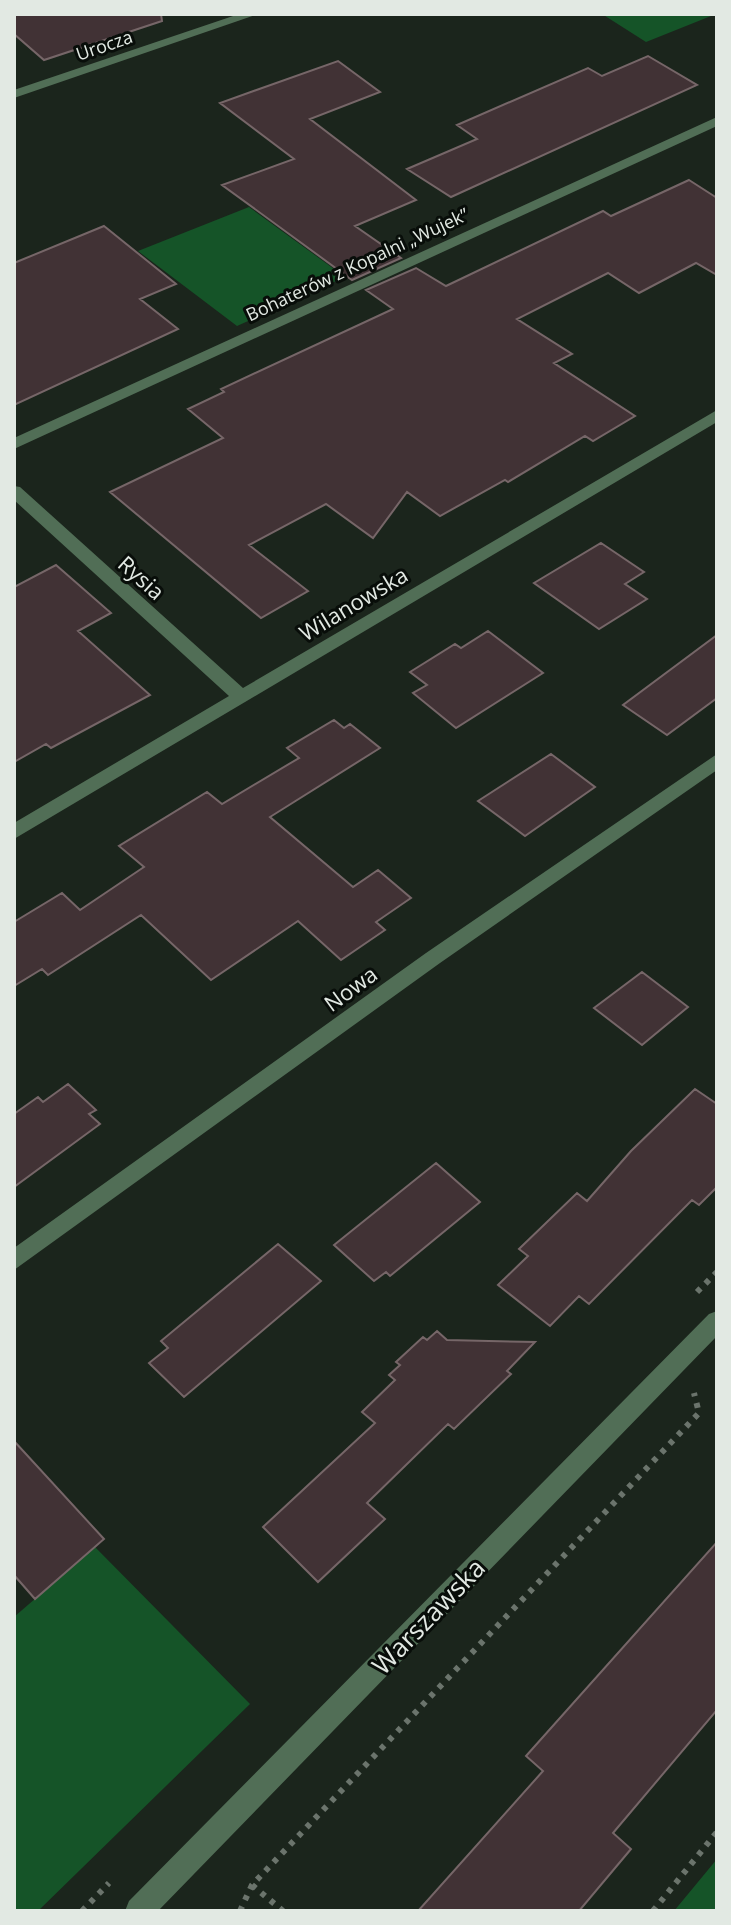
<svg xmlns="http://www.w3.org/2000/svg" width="731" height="1925" viewBox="0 0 731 1925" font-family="'Open Sans',sans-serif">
<rect width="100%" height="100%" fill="#1b251c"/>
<!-- green -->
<path fill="#155428" d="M602,14H716L646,42Z
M249,207L345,277L237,326L138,251Z
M95,1547L250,1704L38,1911H14V1617Z
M717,1859V1911H674Z"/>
<!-- building -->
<path fill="#413235" stroke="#766668" stroke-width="2" d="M14,14H161L162,21L44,60L14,34Z
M648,56L697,85L451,197L407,169L477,139L457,125L588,68L602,76Z
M338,61L380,92L310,119L416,200L355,226L401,258L352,280L222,185L294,159L220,103Z
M689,180L717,198V275L696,263L639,293L608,273L517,319L572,354L554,363L635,416L593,441L585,436L508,482L505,480L440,516L407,492L373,538L326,504L249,545L308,591L261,618L110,492L223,438L188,409L224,392L221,389L393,309L366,290L416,268L446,286L603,211L611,216Z
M104,226L176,284L140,299L178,329L14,405V263Z
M601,543L644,572L625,584L647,599L599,629L534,583Z
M56,565L111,613L78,631L150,695L51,748L46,744L14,762V587Z
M488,631L543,673L456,728L413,693L427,685L410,672L455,644L461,648Z
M717,635V698L667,735L623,705Z
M334,720L344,728L350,724L380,748L270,817L353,887L378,870L411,898L376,922L385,930L341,960L298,921L211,980L141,915L48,975L42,969L14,986V922L62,893L80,910L144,867L119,846L207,792L222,804L299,758L287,748Z
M551,754L595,787L525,836L478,801Z
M642,972L688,1007L642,1045L594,1008Z
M68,1084L96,1110L89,1114L100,1124L14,1187V1114L38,1097L43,1102Z
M695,1089L717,1104V1187L699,1205L692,1200L589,1304L579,1296L550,1326L498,1285L528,1256L519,1249L577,1193L587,1201L631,1151Z
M436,1163L480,1202L390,1276L386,1272L374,1281L334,1245Z
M278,1244L321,1281L184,1397L149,1363L168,1348L161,1341Z
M437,1331L447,1340L535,1342L507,1371L511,1374L454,1429L448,1424L367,1503L385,1519L318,1582L263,1527L375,1423L362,1412L395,1380L389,1375L400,1365L396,1362L423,1337L427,1340Z
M14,1441L104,1539L35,1599L14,1575Z
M717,1542V1710L613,1833L631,1849L579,1911H418L543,1771L526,1756Z"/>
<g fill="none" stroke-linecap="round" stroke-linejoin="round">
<!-- path -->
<path stroke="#6b746c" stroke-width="6" stroke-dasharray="5 7" stroke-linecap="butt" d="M697,1292L717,1272
M252,1885L283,1911
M82,1911L109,1883
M240,1911L252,1885L699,1413L694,1393
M653,1911L717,1832"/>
<!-- minor -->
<path fill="#516e56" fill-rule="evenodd" d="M239,14H258L14,98V90Z
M717,117V126L14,449V438Z
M717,410V422L14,839V823L229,696L14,500V486L20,487L243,688Z
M717,754V770L440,963L14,1270V1248L426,953Z
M717,1311V1336L158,1911H125L129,1901L709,1314Z"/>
</g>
<g text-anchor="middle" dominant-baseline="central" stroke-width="6" stroke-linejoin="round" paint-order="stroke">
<!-- far-street labels -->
<g font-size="18" fill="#e2e9e3" stroke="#080d09">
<text transform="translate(104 45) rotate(-19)">Urocza</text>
<text transform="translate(357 264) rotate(-25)">Bohaterów z Kopalni „Wujek”</text>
</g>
<!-- street labels -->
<g font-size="22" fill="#e2e9e3" stroke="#080d09">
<text transform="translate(142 577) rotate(42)">Rysia</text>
<text transform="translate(353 603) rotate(-31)">Wilanowska</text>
<text transform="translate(350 988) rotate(-36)">Nowa</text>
</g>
<!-- near-street labels -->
<g font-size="26" fill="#e2e9e3" stroke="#080d09">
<text transform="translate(428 1616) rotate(-46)">Warszawska</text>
</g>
</g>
<!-- border -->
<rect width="731" height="1925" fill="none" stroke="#e2e9e3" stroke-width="32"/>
</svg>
